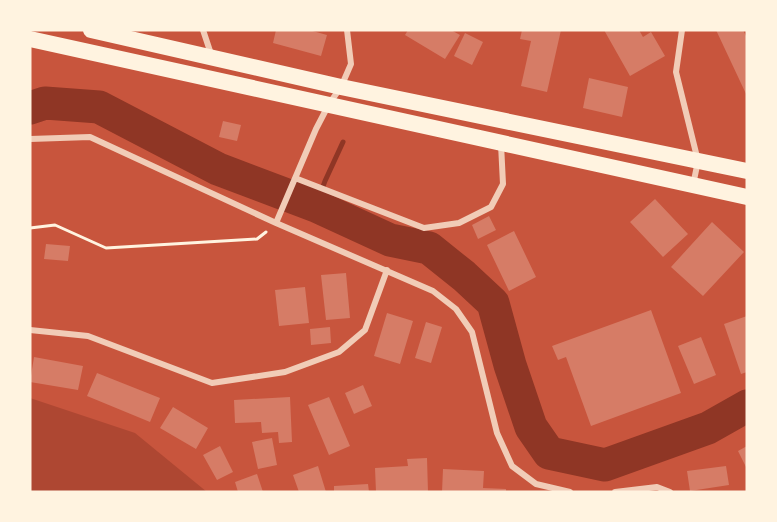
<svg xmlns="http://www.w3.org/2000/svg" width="777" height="522" viewBox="0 0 777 522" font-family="Roboto,sans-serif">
<rect width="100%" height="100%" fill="#c8553d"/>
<!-- green -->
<path fill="#ae4732" d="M30,398L135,433L207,492H30Z"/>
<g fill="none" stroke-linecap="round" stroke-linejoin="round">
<!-- stream -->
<path stroke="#8f3625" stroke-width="5" d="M316,206L325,181L343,142"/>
<!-- river -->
<path stroke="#8f3625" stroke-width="33" d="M30,108L45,103L99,107L218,169L316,206L390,240L429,248L464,276L493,303L510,365L531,427L549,453L605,465L708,428L747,406"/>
</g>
<!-- building -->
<path fill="#d67c66" d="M276,30H309L327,35L321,56L273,43Z
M408,30H451L460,35L445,59L405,35Z
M522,30H561L547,92L521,86L531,41L520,39Z
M604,30H639L643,37L651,32L665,56L630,76Z
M716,30H743L747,38V96Z
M465,33L483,42L472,65L454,56Z
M589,78L628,87L622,117L583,108Z
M223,121L241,125L237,141L219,137Z
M655,199L688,234L663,257L630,222Z
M489,216L496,230L478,239L472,225Z
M712,222L744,252L703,296L671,267Z
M514,231L536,277L509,291L487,245Z
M46,244L70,246L68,261L44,259Z
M346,273L350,318L326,320L321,275Z
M305,287L309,323L279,326L275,290Z
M651,310L681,393L591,426L566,357L558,360L552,346Z
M387,313L413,321L400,364L374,356Z
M747,316V372L741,374L724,324Z
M426,322L442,327L431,363L415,358Z
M330,327L331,343L311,345L310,329Z
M701,337L716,375L694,384L678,346Z
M34,357L83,366L78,390L30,382Z
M97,373L160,398L150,422L87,396Z
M363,385L372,406L354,414L345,393Z
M290,397L292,442L279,443L278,432L262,433L261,422L235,423L234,400Z
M329,397L350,446L329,455L308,405Z
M173,407L208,428L196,449L160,428Z
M272,438L277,465L258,469L252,442Z
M220,446L233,472L217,480L203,455Z
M747,446V469L738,451Z
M427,458L428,492H376L375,468L408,466L407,459Z
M318,466L326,492H299L293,475Z
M726,466L729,485L690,491L687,471Z
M443,469L484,471L483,488L506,489V492H442Z
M257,474L263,492H238L235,482Z
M368,484L369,492H334V486Z"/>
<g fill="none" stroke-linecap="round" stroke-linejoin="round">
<!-- path -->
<path stroke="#fff3e0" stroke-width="3" d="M30,228L55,225L106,248L257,239L266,232"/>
<!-- minor -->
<path stroke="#f1ccb7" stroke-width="6" d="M203,30L211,54
M682,30L676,72L698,161L693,185
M30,139L90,137L276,223L433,291L456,309L472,332L497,433L512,466L536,484L570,492
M295,178L424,228L459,223L491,207L503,184L501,144
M276,223L316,129L329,104L341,87L351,64L347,30
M30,330L88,336L212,383L285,372L339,352L365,330L387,270
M615,492L657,487L670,492"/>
<!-- trunk -->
<path stroke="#fff3e0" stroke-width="16" d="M91,30L341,87L747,171
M30,39L747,197"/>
</g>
<!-- border -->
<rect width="777" height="522" fill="none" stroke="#fff3e0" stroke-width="63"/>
</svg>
